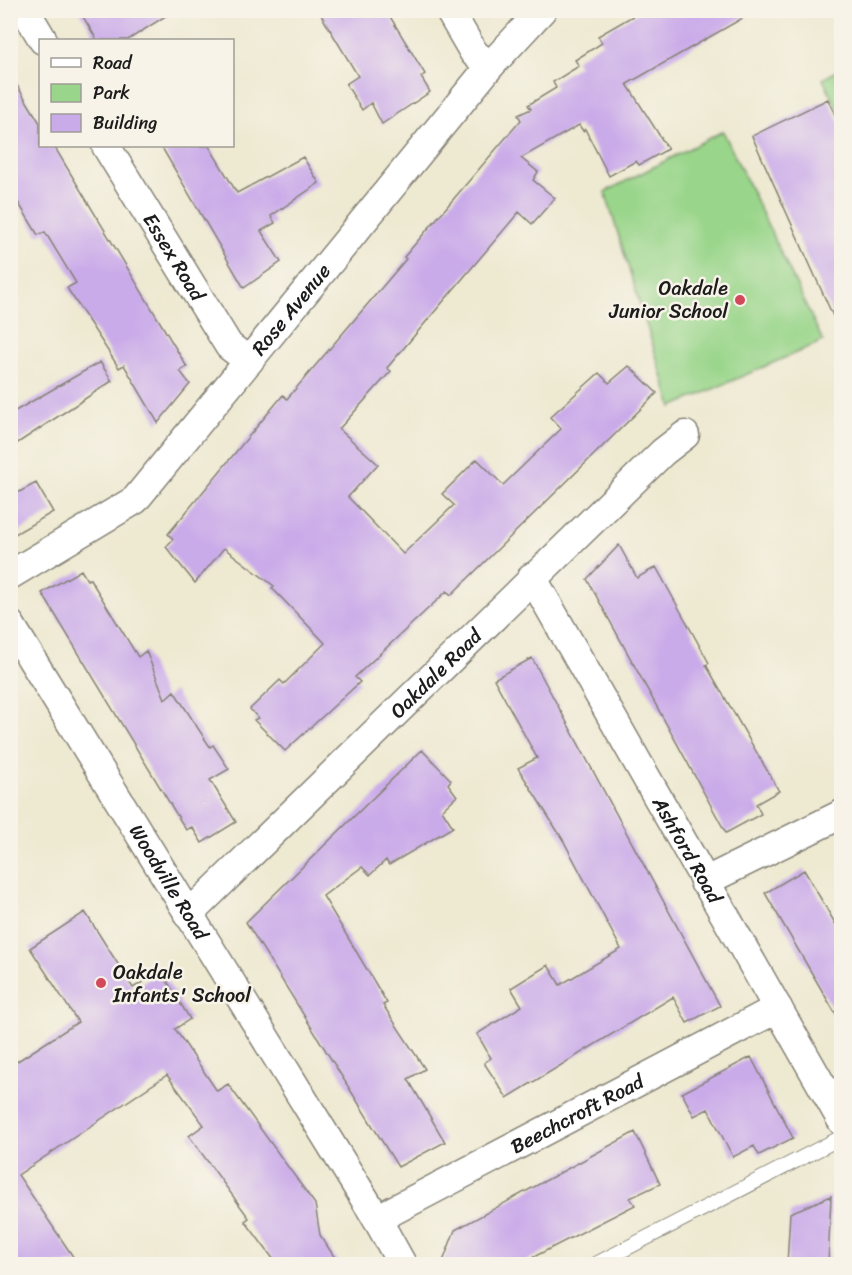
<svg xmlns="http://www.w3.org/2000/svg" width="852" height="1275" viewBox="0 0 852 1275" font-family="Sriracha,sans-serif">
<rect width="100%" height="100%" fill="#f7f3e8"/>
<filter id="ink" filterUnits="userSpaceOnUse"><feTurbulence type="fractalNoise" baseFrequency=".0167" numOctaves="2"/><feDisplacementMap in="SourceGraphic" scale="12" xChannelSelector="R" yChannelSelector="G"/><feConvolveMatrix kernelMatrix="1 2 1 2 8 2 1 2 1" color-interpolation-filters="sRGB"/></filter>
<filter id="wash" filterUnits="userSpaceOnUse"><feTurbulence type="fractalNoise" baseFrequency=".008" numOctaves="4" result="noise"/><feDisplacementMap in="SourceGraphic" scale="24" xChannelSelector="R" yChannelSelector="G"/><feGaussianBlur stdDeviation="1.35" result="paint"/><feColorMatrix in="noise" values="0 0 0 0 0 0 0 0 0 0 0 0 0 0 0 0 0 1.4 0 .05"/><feComposite in="paint" operator="in"/></filter>
<g filter="url(#wash)">
<rect width="100%" height="100%" fill="#eee9d1"/>
<!-- green -->
<path fill="#99d58a" stroke="#5a7853" stroke-width="1.5" d="M841,68V118L823,79Z
M723,131L823,341L672,407L605,192Z"/>
<g id="blocks">
<!-- building -->
<path fill="#caabe9" d="M79,10H175L128,40H97Z
M318,10H386L425,74L421,77L430,92L382,124L371,103L362,110L346,84L358,76Z
M643,10H757L627,84L668,149L639,165L636,161L609,176L585,129L583,131L579,125L521,158L538,172L533,180L555,198L532,224L519,212L387,368L391,371L339,429L378,464L348,497L403,554L454,505L442,494L477,459L503,485L561,429L550,417L599,373L609,383L629,366L657,393L451,595L447,591L355,677L360,682L285,751L254,720L258,718L250,709L280,680L284,684L325,643L272,588L274,586L224,548L195,583L166,547L173,539L168,534L283,395L287,399L406,259L404,257L521,120L518,115L531,109L528,105L556,88L553,82L579,66L575,60L602,43L598,36Z
M10,74L40,123V146H54L187,367L180,371L190,384L158,423L124,365L119,368L67,288L76,283L45,232L38,235L10,189Z
M828,99L842,129V336L752,136Z
M161,146H209L237,193L303,157L319,183L271,216L275,223L261,231L281,262L244,288Z
M100,362L112,381L10,448V414Z
M36,483L53,512L10,537V497Z
M619,545L637,578L656,567L709,663L706,665L779,791L756,804L761,814L726,833L587,579Z
M81,570L87,580L90,579L138,657L146,651L165,699L174,691L210,747L213,745L229,769L210,780L236,822L202,843L192,827L186,830L42,593Z
M532,658L720,1006L687,1023L673,997L507,1098L484,1063L491,1058L477,1034L522,1006L511,988L548,965L560,985L621,949L563,840L518,768L537,758L494,679Z
M422,750L451,780L448,784L457,796L442,810L453,827L389,865L386,860L370,875L362,867L323,896L387,1003L383,1005L425,1069L408,1079L445,1142L398,1167L246,922Z
M804,870L842,935V1025L765,893Z
M85,912L133,988L161,971L190,1019L175,1029L217,1091L228,1084L315,1204L320,1235L339,1264H277L245,1221L249,1218L189,1136L204,1125L167,1075L18,1175L78,1264H10V1066L78,1022L30,948Z
M751,1057L793,1138L759,1155L754,1146L733,1157L708,1109L694,1116L682,1093Z
M635,1132L660,1184L630,1198L635,1205L520,1264H442L455,1230Z
M831,1196L828,1264H787L790,1213Z"/>
</g>
</g>
<g filter="url(#ink)">
<use href="#blocks" fill-opacity="0" stroke="#858276" stroke-width="1.5"/>
<g fill="none" stroke-linecap="round" stroke-linejoin="round">
<defs>
<path id="lane" d="M596,1264L842,1137"/>
<g id="street">
<path d="M25,10L43,40"/>
<path d="M449,10L474,53L490,66"/>
<path id="s1" d="M106,146L229,346L249,361"/>
<path id="s2" d="M10,575L135,500L490,66L542,10"/>
<path id="s3" d="M532,577L842,1121"/>
<path id="s4" d="M10,624L377,1219L402,1264"/>
<path d="M704,882L842,814"/>
<path id="s5" d="M188,915L663,452L685,435"/>
<path id="s6" d="M377,1219L778,1008"/>
</g>
</defs>
<!-- lane casing -->
<use href="#lane" stroke="#858276" stroke-width="16"/>
<!-- street casing -->
<use href="#street" stroke="#858276" stroke-width="31"/>
<!-- lane -->
<use href="#lane" stroke="#fff" stroke-width="14"/>
<!-- street -->
<use href="#street" stroke="#fff" stroke-width="28"/>
</g>
</g>
<!-- markers -->
<g fill="#d1495b" stroke="#f7f3e8" stroke-width="2">
<circle cx="740" cy="300" r="6"/>
<circle cx="101" cy="983" r="6"/>
</g>
<g text-anchor="middle" dominant-baseline="central" stroke-width="5" stroke-linejoin="round" paint-order="stroke">
<!-- street labels -->
<g font-size="20" fill="#1c1c1c" stroke="#f7f3e8">
<text stroke="none"><textPath href="#s1" startOffset="130">Essex Road</textPath></text>
<text stroke="none"><textPath href="#s2" startOffset="392">Rose Avenue</textPath></text>
<text stroke="none"><textPath href="#s5" startOffset="346">Oakdale Road</textPath></text>
<text stroke="none"><textPath href="#s3" startOffset="314">Ashford Road</textPath></text>
<text stroke="none"><textPath href="#s4" startOffset="303">Woodville Road</textPath></text>
<text stroke="none"><textPath href="#s6" startOffset="226">Beechcroft Road</textPath></text>
</g>
<!-- poi labels -->
<g font-size="20" fill="#1c1c1c" stroke="#f7f3e8" text-anchor="end">
<text x="728" y="288">Oakdale<tspan x="728" dy="23">Junior School</tspan></text>
<text x="113" y="972" text-anchor="start">Oakdale<tspan x="113" dy="23">Infants' School</tspan></text>
</g>
</g>
<!-- margin -->
<rect width="852" height="1275" fill="none" stroke="#f7f3e8" stroke-width="36"/>
<!-- legend -->
<rect x="39" y="39" width="195" height="108" fill="#f7f3e8" stroke="#9f9d96" stroke-width="1.5"/>
<rect x="51" y="58" width="30" height="9" fill="#ffffff" stroke="#9f9d96" stroke-width="1.5"/>
<text x="93" y="69" font-size="18" fill="#1c1c1c">Road</text>
<rect x="51" y="84" width="30" height="18" fill="#99d58a" stroke="#9f9d96" stroke-width="1.5"/>
<text x="93" y="99" font-size="18" fill="#1c1c1c">Park</text>
<rect x="51" y="114" width="30" height="18" fill="#caabe9" stroke="#9f9d96" stroke-width="1.5"/>
<text x="93" y="129" font-size="18" fill="#1c1c1c">Building</text>
</svg>
